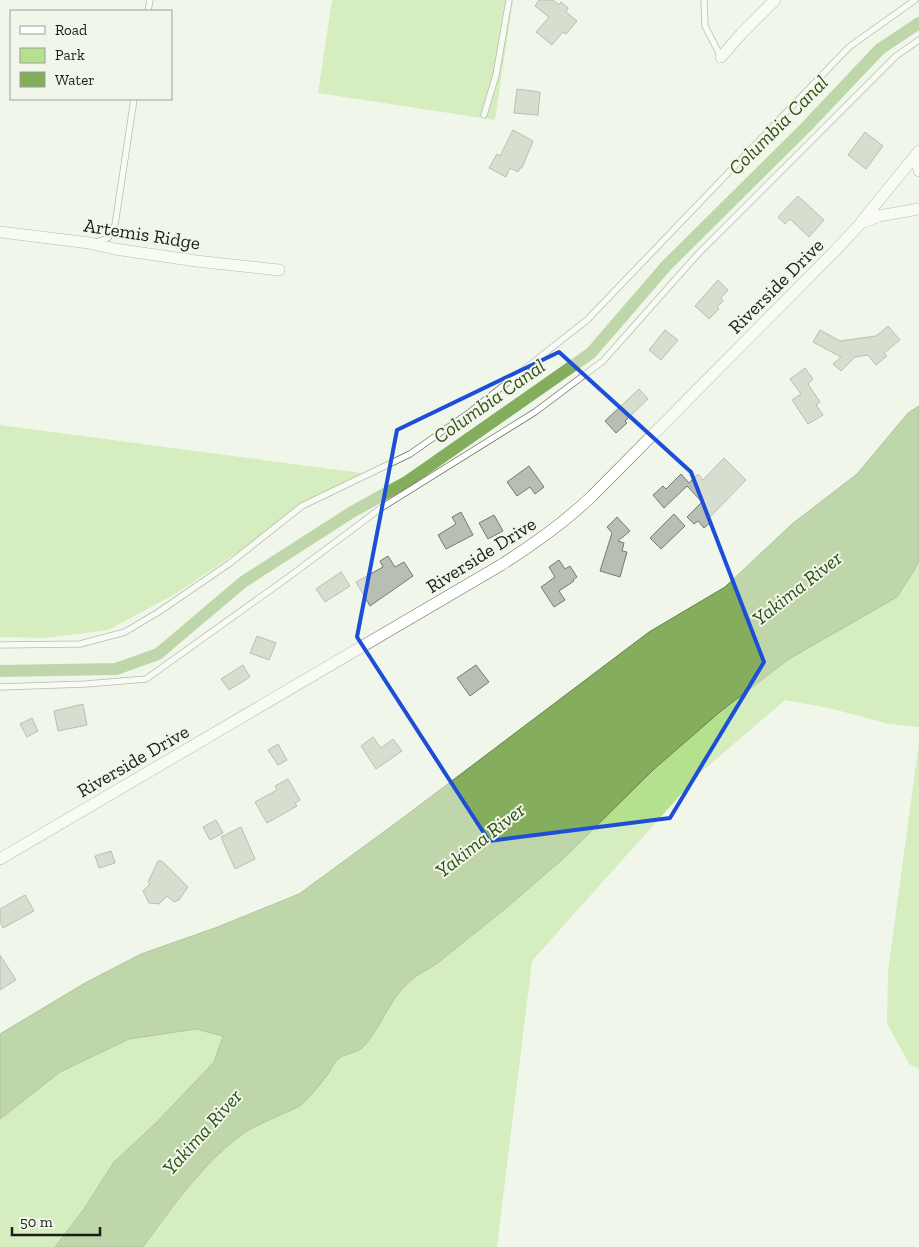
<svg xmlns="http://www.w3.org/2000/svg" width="919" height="1247" viewBox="0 0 919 1247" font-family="'Zilla Slab',serif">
<rect width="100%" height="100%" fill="#f0f7ea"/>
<!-- green -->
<path fill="#b5e18e" d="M332,0H513L495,120L318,93Z
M0,425L369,474L323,496L175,594L108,630L45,638L0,637Z
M919,560V727L889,724L829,708L785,700L700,773L532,961L497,1247H143L197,1176L220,1153L241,1135L270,1119L299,1106L329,1072L334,1062L343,1055L351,1054L365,1045L389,1006L408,983L426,969L437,965L444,957L506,908L653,770L721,711L789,659L897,597L915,569Z
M919,742V1069L909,1064L887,1023L888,971Z
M196,1029L223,1036L214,1062L156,1123L114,1162L84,1209L55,1247H0V1119L60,1072L129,1039Z"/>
<!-- water -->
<path fill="#84ae5d" stroke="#648349" d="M919,406V560L915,569L897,597L789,659L721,711L653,770L564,858L506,908L445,957C434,968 419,972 408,983C389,1001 381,1026 365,1045C357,1055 344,1052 336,1061C333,1064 331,1070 328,1074C320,1085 311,1096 301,1105C295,1109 287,1112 280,1115C267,1121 252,1127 240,1136C200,1166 172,1208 143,1247H55L84,1209L114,1162L156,1123L214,1062L223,1036L196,1029L129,1039L60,1072L0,1119V1034L85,983L141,954L215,928L299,894L404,817L649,632L725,587L792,524L857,474L908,413Z"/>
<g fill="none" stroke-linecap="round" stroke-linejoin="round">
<!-- canal -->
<path stroke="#84ae5d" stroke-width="12" d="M0,671L116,669L158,654L243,582L352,512L408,481L591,353L666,266L807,126L880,49L919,23"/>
</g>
<!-- building -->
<path fill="#b7beb2" stroke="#747b6f" d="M539,0H553L559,5L561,2L568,8L566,12L577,21L566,34L563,32L552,45L536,32L549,17L535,6Z
M517,89L540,92L538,115L514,113Z
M513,130L533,141L522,168H520L518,172L510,168L506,177L489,168L497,154L500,156Z
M865,132L883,146L866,169L848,155Z
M798,196L824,220L809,237L790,219L785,224L778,217Z
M718,280L728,290L721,298L723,301L717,307L719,309L709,319L695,306Z
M888,326L900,340L884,353L887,356L876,365L868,355L855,357L841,371L833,364L841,357L813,342L820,330L840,341L876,336Z
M665,330L678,340L661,360L649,350Z
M805,368L813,379L808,384L820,402L816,405L823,415L808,424L792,400L801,394L790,379Z
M639,389L648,399L625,421L627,423L616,433L605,421Z
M724,458L746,480L708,519L711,522L704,528L698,521L694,524L687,517L702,502L687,486L664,508L653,495L663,486L666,489L681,474L689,483L698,474L703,480Z
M529,466L544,487L535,494L530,487L517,496L507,482Z
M461,512L473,535L446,549L438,535L456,524L452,517Z
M674,514L685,526L661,549L650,538Z
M494,515L503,531L488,539L479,523Z
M617,517L630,531L618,541L624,543L622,551L627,552L620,577L600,571L612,533L607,527Z
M388,556L395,567L404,562L413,576L370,606L356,582L383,567L380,561Z
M559,560L565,569L570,566L577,577L573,580L574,581L559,591L565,600L554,607L541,587L555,577L549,567Z
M341,572L350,586L325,602L316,589Z
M257,636L276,643L269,660L250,653Z
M243,665L250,677L229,690L221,679Z
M476,665L489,682L470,696L457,678Z
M83,704L87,725L58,731L54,711Z
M32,718L38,731L27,737L20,724Z
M373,737L381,748L393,739L402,751L376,769L361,746Z
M278,744L287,760L278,765L268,750Z
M288,779L300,800L295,803L297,806L267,823L255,802L277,790L275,786Z
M216,820L223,833L210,840L203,827Z
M241,827L255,859L235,869L221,837Z
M111,851L115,863L99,868L95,856Z
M158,861H162L188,887L179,900L174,902L167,896L159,904L149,903L143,891L150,884L148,882Z
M25,895L34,911L3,928L0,921V909Z
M0,955L16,980L0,990Z"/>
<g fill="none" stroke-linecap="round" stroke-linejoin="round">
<defs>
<path id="lane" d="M704,0L705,26L721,57
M148,11L150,0
M484,115L496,75L509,0
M96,242L108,238L115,225L134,99
M0,645L80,644L125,632L160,611L230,563L302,506L410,454L470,412L587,320L849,47L915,0
M0,687L86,684L146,679L290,576L381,508L535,412L603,361L697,255L896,56L919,40"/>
<path id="street" d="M721,57L742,33L775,0
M916,155L919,171
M862,221L919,151
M0,232L89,243L115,249L196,261L279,270
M0,859L501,565C534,544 564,523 592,496L834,252L861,223L879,216L919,209"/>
</defs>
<!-- lane casing -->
<use href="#lane" stroke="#6d7468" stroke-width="7"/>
<!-- street casing -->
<use href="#street" stroke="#6d7468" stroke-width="12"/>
<!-- lane -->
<use href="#lane" stroke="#fff" stroke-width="5.5"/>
<!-- street -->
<use href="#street" stroke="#fff" stroke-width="11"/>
</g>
<!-- marked area -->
<path d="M0 0H919V1247H0ZM559,352L691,472L764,662L670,818L489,841L357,637L397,430Z" fill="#f0f7ea" fill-opacity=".55" fill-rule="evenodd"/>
<path fill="none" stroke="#1d4ed8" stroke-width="4" stroke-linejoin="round" d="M559,352L691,472L764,662L670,818L489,841L357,637L397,430Z"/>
<g text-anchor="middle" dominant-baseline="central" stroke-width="4" stroke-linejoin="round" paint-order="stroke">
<!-- street labels -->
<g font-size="19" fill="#1b1e19" stroke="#f0f7ea">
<text transform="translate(142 234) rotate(9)">Artemis Ridge</text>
<text transform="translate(776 286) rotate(-45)">Riverside Drive</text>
<text transform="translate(481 555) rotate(-32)">Riverside Drive</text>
<text transform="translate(133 761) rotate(-30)">Riverside Drive</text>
</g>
<!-- water labels -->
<g font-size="20" font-style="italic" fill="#324d14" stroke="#f0f7ea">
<text transform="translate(778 125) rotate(-45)">Columbia Canal</text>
<text transform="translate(489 401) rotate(-35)">Columbia Canal</text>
<text transform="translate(797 588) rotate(-38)">Yakima River</text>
<text transform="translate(480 840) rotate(-38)">Yakima River</text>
<text transform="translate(202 1132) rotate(-48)">Yakima River</text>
</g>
</g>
<!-- legend -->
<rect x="10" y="10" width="162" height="90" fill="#f0f7ea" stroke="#9ba096"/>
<rect x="20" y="26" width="25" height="8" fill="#ffffff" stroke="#9ba096"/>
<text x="55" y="35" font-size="15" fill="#1b1e19">Road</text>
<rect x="20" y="48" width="25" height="15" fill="#b5e18e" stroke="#9ba096"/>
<text x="55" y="60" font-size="15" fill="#1b1e19">Park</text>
<rect x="20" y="72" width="25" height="15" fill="#84ae5d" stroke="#9ba096"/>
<text x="55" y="85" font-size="15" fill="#1b1e19">Water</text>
<!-- scale -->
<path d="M12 1227v8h88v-8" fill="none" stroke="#1b1e19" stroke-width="2.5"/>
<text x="20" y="1227" font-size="15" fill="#1b1e19" stroke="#f0f7ea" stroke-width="4" paint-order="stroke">50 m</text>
</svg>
